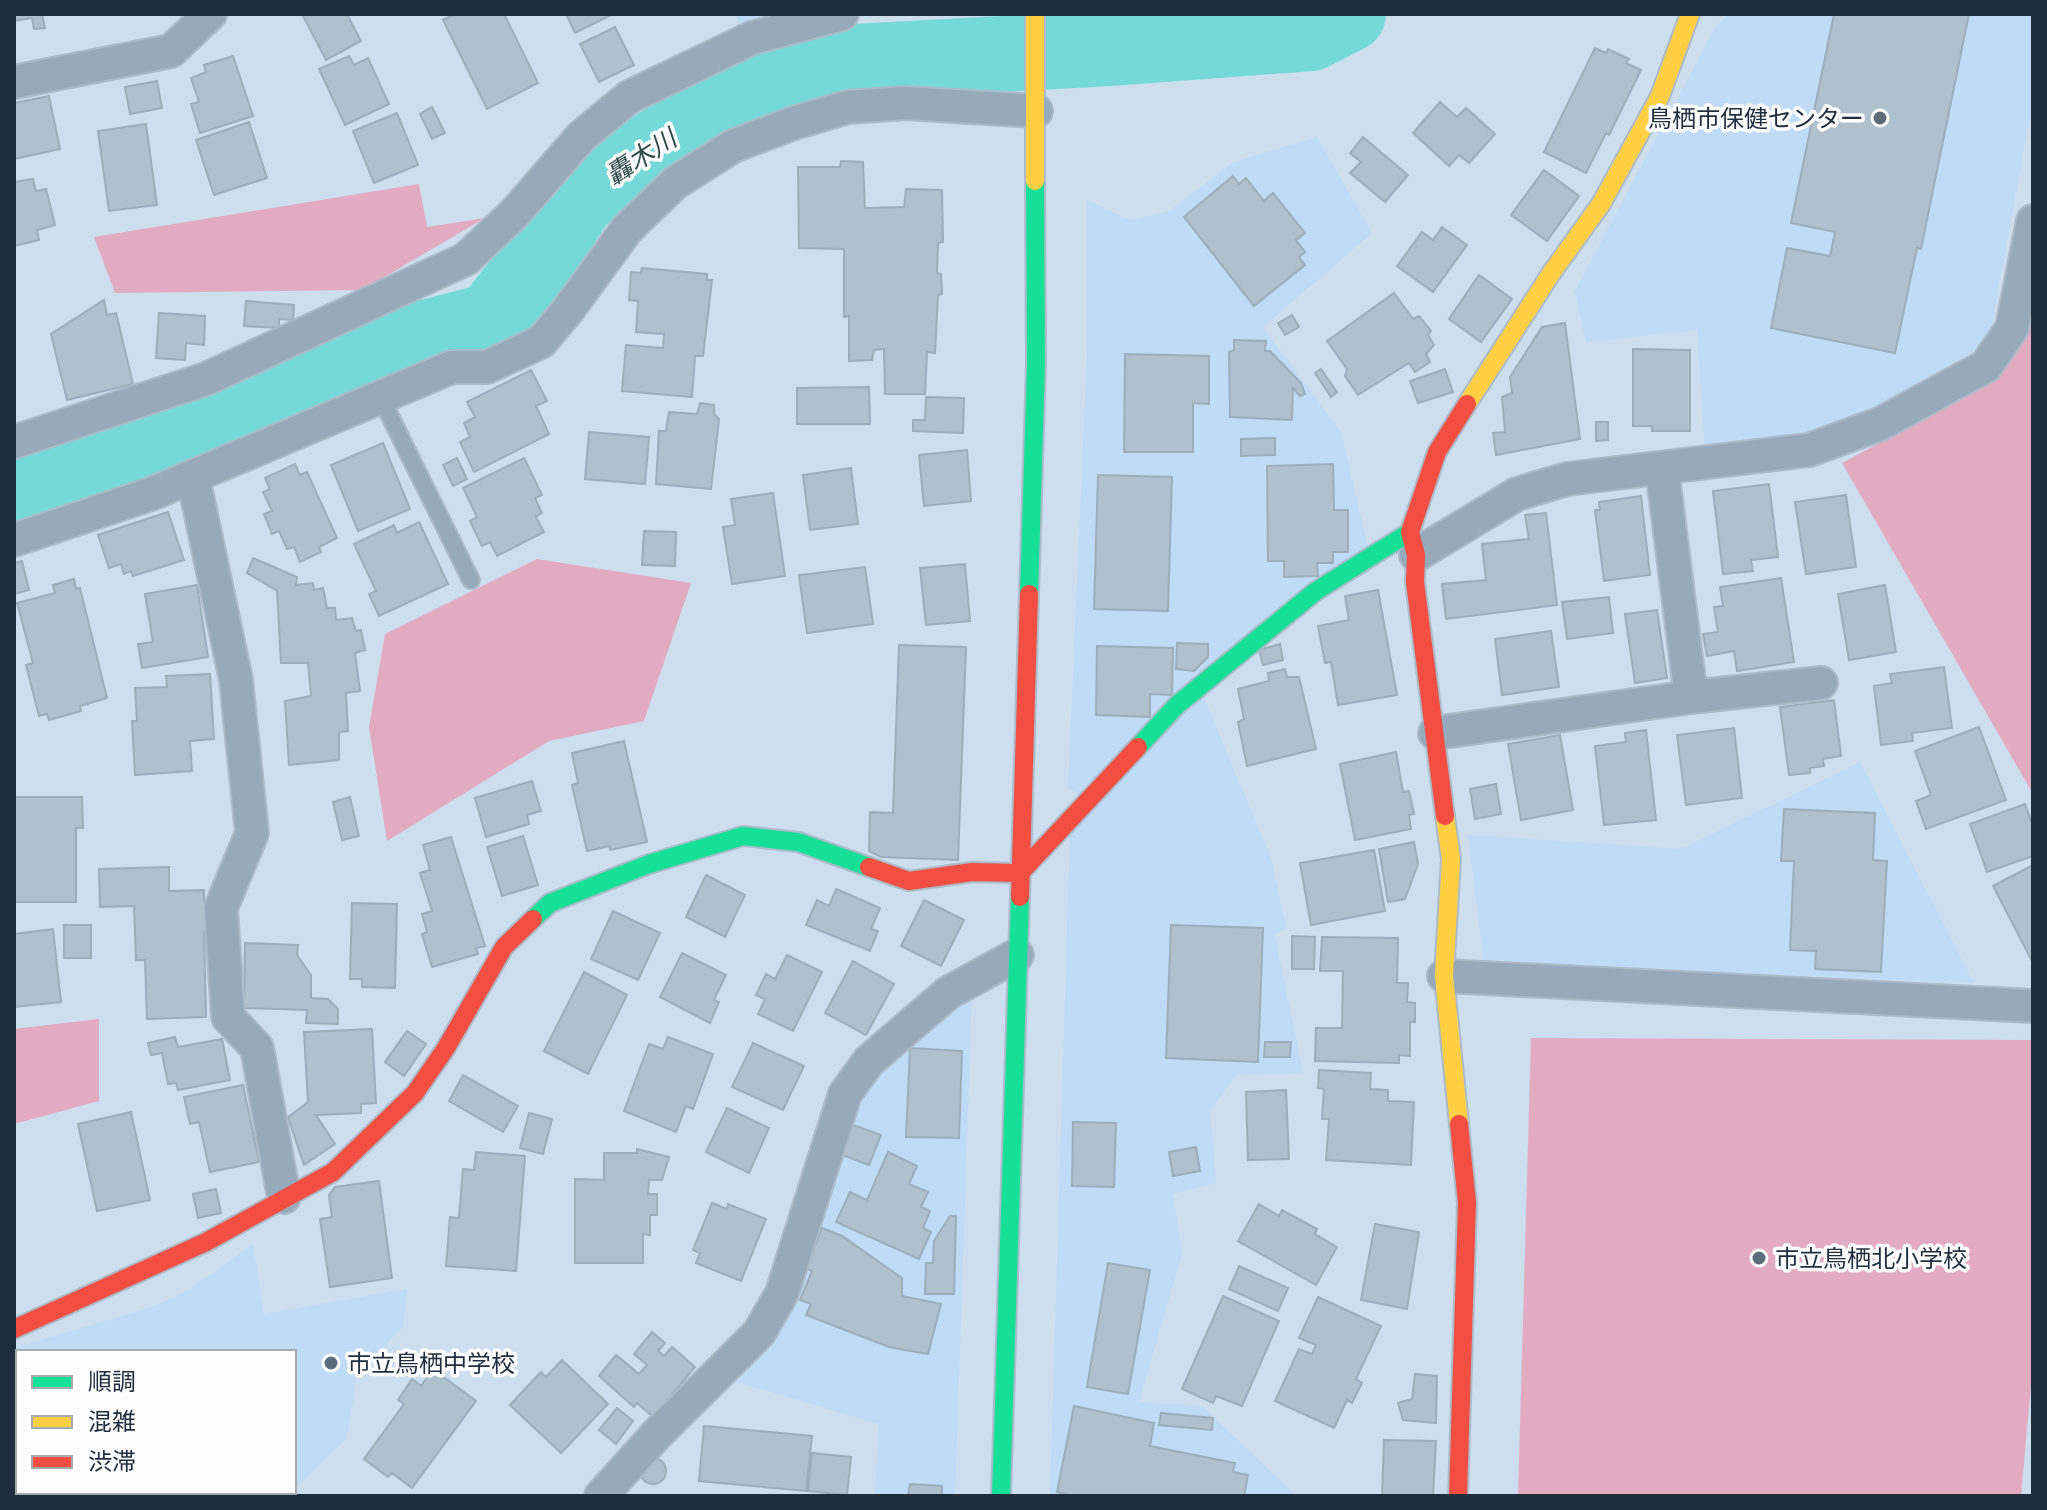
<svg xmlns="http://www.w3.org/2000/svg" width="2047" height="1510" viewBox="0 0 2047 1510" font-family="Figtree,'Noto Sans JP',sans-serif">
<rect width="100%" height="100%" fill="#cddeef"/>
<!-- built -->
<path fill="#bfdbf6" d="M736,14H804L741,30Z
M1729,14H2033V121H2029L1989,341L1872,411L1788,438L1705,448L1697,330L1586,342L1575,291L1716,26Z
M1317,137L1372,233L1263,327L1341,432L1368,547L1081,795L1068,788L1087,355V200L1130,220L1168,212L1234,162Z
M1202,693L1271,858L1286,928L1275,935L1303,1073L1237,1075L1210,1110L1216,1183L1173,1194L1182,1254L1139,1402L1202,1406L1296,1496H1050L1070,832Z
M1860,762L1974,983L1484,964L1468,835L1681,849Z
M972,992L955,1496H875L879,1424L727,1379L870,1072Z
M253,1244L264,1314L407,1289L403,1327L357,1374L347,1438L294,1489V1352H18V1492H291L287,1496H14V1348L152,1307L190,1289Z"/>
<!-- green -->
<path fill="#e2abc1" d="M419,184L427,227L485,218L362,290L115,293L94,237Z
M2033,281V794L1842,463L1993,382L2018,347Z
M537,559L691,583L644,721L549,741L387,841L369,727L385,634Z
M99,1019V1101L14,1124V1029Z
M1531,1038L2033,1040V1363L2021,1496H1518Z"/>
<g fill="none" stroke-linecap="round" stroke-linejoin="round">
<!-- river -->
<path stroke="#75dad7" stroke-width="76" d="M14,499L155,447L406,343L491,321L537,262L579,197L731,99L856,62L1110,48L1311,33L1348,14"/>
</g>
<!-- building -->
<path fill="#aec1cd" stroke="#9baeba" stroke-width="2" d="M14,14H42L45,28L34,29L32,18L14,21Z
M302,14H347L361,41L326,60Z
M455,14H504L538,83L487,109L443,20Z
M566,14H613L575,33Z
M1834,14H1969L1921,249L1917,248L1895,353L1771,328L1787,248L1830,256L1835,232L1791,223Z
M615,27L634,65L599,82L580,44Z
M1595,48L1606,53L1608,49L1629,59L1626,63L1641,70L1609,135L1606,133L1586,173L1544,152Z
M233,56L253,116L200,133L191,104L199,102L191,78L206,72L204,65Z
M349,56L354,65L368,58L389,104L345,125L319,69Z
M157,81L162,108L130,114L125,87Z
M49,96L60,149L14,159V103Z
M1440,102L1457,117L1466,108L1495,134L1469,163L1459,155L1449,166L1413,133Z
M432,107L445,133L432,139L420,114Z
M397,113L418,165L374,183L353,131Z
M249,122L267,178L214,195L196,140Z
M146,124L157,205L109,211L98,131Z
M1363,137L1408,175L1385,202L1350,173L1361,162L1350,153Z
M841,161L863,162L865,208L904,207L906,189L942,190L943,242L938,243L937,273L941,274L942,294L938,295L935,353L927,352L925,394H885L884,349L874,350L872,360L849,361V316L844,317V249L799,248L798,167H840Z
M1544,170L1579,196L1547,241L1511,215Z
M1233,176L1239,184L1246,178L1264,201L1273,193L1305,233L1296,240L1305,252L1299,257L1305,265L1254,306L1184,217Z
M33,179L36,191L46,189L55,225L37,230L39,240L14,246V182Z
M1442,227L1467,245L1433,292L1397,266L1422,232L1433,240Z
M642,268L707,274V280H712L703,356H695L692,397L622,391L626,345L663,348L664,334L636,332L638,301L629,300L631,272L641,273Z
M1479,275L1512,299L1481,342L1449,319Z
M1394,293L1413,319L1419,316L1431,331L1428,335L1434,345L1426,354L1430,362L1415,372L1409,363L1358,395L1345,376L1347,369L1327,341Z
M104,300L107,315L116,313L133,384L67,400L51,334Z
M246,301L294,305L293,320L279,319V328L244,326Z
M159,313L205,316L204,345L186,343L185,360L156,358Z
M1292,315L1299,327L1285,335L1278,323Z
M1565,323L1580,439L1496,455L1493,433L1505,432L1502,397L1512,393L1510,377L1542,327Z
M1234,340L1266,341L1265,351H1270L1301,383L1305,394L1300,396L1293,388L1292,420L1230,417L1229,352L1234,350Z
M1633,349L1690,350V431H1652V426H1633Z
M1125,354L1209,356V404L1193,403V452H1124Z
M1321,369L1337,392L1331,397L1315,373Z
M1445,369L1453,392L1418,403L1410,381Z
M531,370L547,401L536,406L549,434L474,472L460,442L470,437L464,423L475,417L467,402Z
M869,387L870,424H797V388Z
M926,397L964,398L963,433L913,431V420H925Z
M700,403L714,405V414L719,419L711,489L656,484L659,431H666L669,412L697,414Z
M1596,422H1608V440L1596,441Z
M589,432L649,437L645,484L585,479Z
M1275,438V455L1241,456V439Z
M383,443L410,509L358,531L331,465Z
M967,450L971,501L924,506L919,455Z
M457,458L467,479L453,486L443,465Z
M524,458L542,495L535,498L542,513L536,517L544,532L497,556L490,542L482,546L470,521L477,517L463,488Z
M295,464L300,475L307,472L337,538L319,547L321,552L300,562L294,547L287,549L279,531L272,534L264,514L272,511L263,492L270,489L265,478Z
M1333,464L1334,510H1348V552H1333V563H1317L1318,576L1284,577V561H1268L1267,466Z
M851,468L858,524L810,530L803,475Z
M1098,475L1172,477L1168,611L1094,609Z
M1769,484L1778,557L1751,560L1753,571L1723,574L1713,491Z
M773,493L785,576L732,584L723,527L735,525L731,499Z
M1846,495L1856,567L1806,574L1795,502Z
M1641,496L1650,575L1604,581L1595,510H1600L1599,502Z
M168,512L184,560L133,576L131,571L124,574L121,564L109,568L98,535Z
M1546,513L1557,605L1446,619L1442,584L1486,580L1482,544L1529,539L1525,515Z
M419,522L448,584L379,616L369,594L376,591L354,544L394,525L397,533Z
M644,531L676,532L675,566L642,565Z
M253,558L297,577L296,585L313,583L314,590L323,588L327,608H335L336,620L352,618L356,631L361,630L365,650L355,653L360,691L346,693L348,731L339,732V760L289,765L285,701L311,696L308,663H281L277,591L247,573Z
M22,561L29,590L14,594V563Z
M965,564L970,621L926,625L920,568Z
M865,567L873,624L807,633L799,575Z
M1781,578L1794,662L1737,671L1734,651L1707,656L1703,634L1718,632L1714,607L1723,606L1720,587Z
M74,579L76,589L80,588L107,698L80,706L81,711L49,720L47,714L39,716L26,665L33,663L17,603L55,593L53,585Z
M197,585L208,657L142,668L138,644L153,642L145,594Z
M1885,585L1896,652L1849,660L1838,594Z
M1378,590L1397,695L1338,705L1331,662L1325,663L1318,626L1349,620L1345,596Z
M1609,597L1613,633L1567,639L1562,602Z
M1657,610L1667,678L1635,683L1625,614Z
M1551,631L1559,687L1502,695L1495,639Z
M1177,643L1208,644V657L1194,671L1176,669Z
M1280,644L1283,660L1263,665L1259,650Z
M899,645L966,647L958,860L881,857L869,851L870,812L893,813Z
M1097,646L1173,648L1172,695L1150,694V717L1096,715Z
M1944,667L1952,728L1912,733L1913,741L1881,745L1874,686L1892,683L1890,674Z
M1285,669L1287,677H1299L1316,749L1247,766L1238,722L1244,719L1238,689L1269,681L1268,673Z
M210,674L214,739L190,741L192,771L135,775L132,721H137L135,688L167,687L166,676Z
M1834,700L1841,756L1823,759L1824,766L1810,768V773L1789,775L1780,707Z
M1979,727L2006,800L1926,829L1916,801L1931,795L1915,751Z
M1734,728L1742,798L1686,805L1677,735Z
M1646,730L1656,820L1604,825L1595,746L1626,742L1625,733Z
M1560,735L1573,810L1521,820L1508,744Z
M624,741L647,842L610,850V846L587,851L572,785L578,783L572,753Z
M1396,752L1403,792L1409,791L1414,814L1409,815L1411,829L1355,840L1340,764Z
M532,781L541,811L527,815L529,824L486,837L475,798Z
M1496,784L1501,814L1475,819L1470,789Z
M14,797H82L83,828H76V902H14Z
M350,797L359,836L342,840L333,802Z
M2025,804L2033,826V856L1987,872L1970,824Z
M1784,809L1875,813L1873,860L1887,861L1881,972L1815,969L1816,951L1790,950L1794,861H1781Z
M523,836L538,885L502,896L487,847Z
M451,837L485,946L476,948L478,954L432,967L422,934L427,932L422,914L432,911L420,873L430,870L423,845Z
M1414,842L1418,864L1405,899L1388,902L1379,849Z
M1374,850L1385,911L1311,925L1300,863Z
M2033,865V960L2032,961L1993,886Z
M169,867V891L204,890V902L210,901V932H204L206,1017L147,1019L145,960H136L134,906L100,907L99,869Z
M706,875L745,895L725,937L686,917Z
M836,889L880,908L871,929L878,931L870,951L806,925L817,900L829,906Z
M924,900L964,920L941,966L901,946Z
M352,903L397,904L395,988L362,987V979H350Z
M613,911L660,933L638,980L591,959Z
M64,925H91V958H64Z
M1171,925L1263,928L1258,1062L1166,1058Z
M53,929L61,1002L14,1007V934Z
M1292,936L1315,937L1314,969H1292Z
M1322,937L1398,938L1397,983H1408L1407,1002L1415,1003V1022H1410V1056L1399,1055V1063L1315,1061L1316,1028H1342L1343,971H1320Z
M245,943L298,945L297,955L311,975V998L328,999L338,1009V1024L306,1023L307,1010L244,1008Z
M682,953L726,975L714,1000L719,1002L710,1023L660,997Z
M787,955L822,972L793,1031L758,1014L765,999L756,995L766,974L775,979Z
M853,961L894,984L866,1035L825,1013Z
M584,972L627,995L588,1074L544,1051Z
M372,1029L376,1103L361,1104V1113L316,1115L335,1144L304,1165L288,1117L308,1102L304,1032Z
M407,1031L426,1044L404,1076L385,1062Z
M175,1037L178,1047L222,1039L230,1080L178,1090L176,1083L168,1084L162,1053L151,1055L148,1043Z
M668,1037L713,1054L693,1109L686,1106L676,1132L624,1111L649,1044L663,1049Z
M1265,1042H1291L1290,1057H1264Z
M753,1043L804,1066L783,1110L732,1087Z
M910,1048L962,1051L959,1138L906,1137Z
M1319,1070L1371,1073L1370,1089L1388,1090V1101L1414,1102L1411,1165L1326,1160L1329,1119H1322L1324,1089L1318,1088Z
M463,1075L518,1106L503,1132L449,1101Z
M243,1085L259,1162L210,1172L199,1122L190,1124L184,1097Z
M1286,1090L1289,1159L1248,1160L1246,1092Z
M727,1108L769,1128L749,1173L706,1152Z
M131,1112L150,1200L97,1211L78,1124Z
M529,1113L552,1119L543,1154L520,1148Z
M1073,1122L1116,1123L1114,1187L1072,1186Z
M853,1125L881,1135L869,1165L842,1155Z
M1196,1147L1200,1171L1173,1176L1169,1152Z
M637,1149L669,1157L662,1180H649L648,1194H657V1215H650V1235L643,1234V1263H575V1179L604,1180V1153H637Z
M476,1152L525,1156L516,1271L446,1266L450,1217L459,1218L463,1169L474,1170Z
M888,1152L917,1166L909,1184L928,1192L921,1207L930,1211L923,1228L931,1232L919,1259L836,1222L850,1192L867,1200Z
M379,1181L392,1278L330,1287L320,1219L332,1217L329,1195L335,1187Z
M216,1189L221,1213L198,1218L193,1194Z
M712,1203L727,1209L728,1204L766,1219L741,1281L696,1263L700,1253L693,1250Z
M1259,1204L1279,1216L1282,1210L1317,1229L1315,1234L1337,1247L1316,1285L1238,1241Z
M950,1216H956L954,1294H925L926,1263H933L934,1241Z
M1375,1224L1419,1232L1407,1309L1361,1300Z
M822,1228L842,1236L902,1278V1296L941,1304L928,1354L889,1347L806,1315L811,1304L800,1300L812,1271L807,1269Z
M1108,1263L1150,1270L1128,1394L1087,1387Z
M1239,1266L1288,1288L1278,1311L1229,1289Z
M1223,1296L1279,1321L1242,1406L1216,1396L1213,1403L1182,1389Z
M1318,1297L1381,1326L1356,1379L1362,1383L1352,1403L1347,1400L1334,1428L1275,1401L1299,1349L1312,1354L1316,1345L1299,1338Z
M652,1332L665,1343L658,1351L664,1356L672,1347L695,1367L653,1417L637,1403L634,1407L599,1376L616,1355L639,1374L647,1365L634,1354Z
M562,1360L608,1404L561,1453L510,1405L541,1372L546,1377Z
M433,1369L476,1401L412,1488L392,1473L388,1477L364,1459L404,1404L398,1400L412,1379L421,1386Z
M1415,1374L1437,1376L1436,1423L1403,1420L1398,1403L1412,1399Z
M14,1384H18V1492H157V1496H14Z
M1074,1406L1154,1423L1150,1446L1235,1463L1233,1472L1248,1475L1244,1496H1074L1057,1492Z
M617,1408L633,1421L616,1444L599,1430Z
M1161,1413L1213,1418L1212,1430L1159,1425Z
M704,1426L812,1436L806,1491L699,1481Z
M1384,1440L1436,1441L1433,1496H1382Z
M812,1453L851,1457L847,1495L808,1491Z
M640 1471a13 13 0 1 1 26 0a13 13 0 1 1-26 0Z
M910,1484L942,1486V1496H908Z
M205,1492H274L270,1496H209Z"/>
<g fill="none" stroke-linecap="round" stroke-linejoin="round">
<defs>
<path id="lane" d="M381,398L471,580"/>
<path id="street" d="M14,82L171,51L210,14
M14,442L206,379L466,259L514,214L581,137L629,97L752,38L842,14
M1662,469L1691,697
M193,477L236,680L252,833L221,908L228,1017L257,1048L284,1197
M14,540L151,494L452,367H487L541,342L568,310L627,229L675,183L733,146L794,123L848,107L906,103L1036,111
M1416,555L1517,494L1567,479L1809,450L1880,424L1986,366L2012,328L2033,221
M1435,733L1691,697L1821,683
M1444,976L2033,1006
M601,1496L656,1435L759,1333L782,1293L845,1094L869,1061L948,993L1017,955"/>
<path id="fast" d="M1029,594L1036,364L1035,181
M1138,747L1177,705L1316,591L1410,532
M533,919L550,903L649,864L743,836L798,842L869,867
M1001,1496L1020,897"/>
<path id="slow" d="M1035,14V181
M1467,404L1552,272L1601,204L1660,96L1690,14
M1445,816L1451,859L1444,976L1459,1124"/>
<path id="jam" d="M1445,816L1415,582L1416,555L1410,532L1437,452L1467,404
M869,867L909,881L972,872L1020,873L1138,747
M1020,897L1029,594
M14,1329L206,1242L333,1172L415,1093L446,1048L504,947L533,919
M1458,1496L1467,1203L1459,1124"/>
</defs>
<!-- lane casing -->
<use href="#lane" stroke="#acbbc9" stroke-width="20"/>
<!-- street casing -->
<use href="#street" stroke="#acbbc9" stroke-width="36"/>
<!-- fast casing -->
<use href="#fast" stroke="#acbbc9" stroke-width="22"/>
<!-- slow casing -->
<use href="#slow" stroke="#acbbc9" stroke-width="22"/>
<!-- jam casing -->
<use href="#jam" stroke="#acbbc9" stroke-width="22"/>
<!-- lane -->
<use href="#lane" stroke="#97aabc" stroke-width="16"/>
<!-- street -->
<use href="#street" stroke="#97aabc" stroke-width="32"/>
<!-- fast -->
<use href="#fast" stroke="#16e098" stroke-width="18"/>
<!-- slow -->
<use href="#slow" stroke="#ffcf43" stroke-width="18"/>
<!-- jam -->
<use href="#jam" stroke="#f24e42" stroke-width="18"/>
</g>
<!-- markers -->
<g fill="#5b6c7b" stroke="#fcfcfc" stroke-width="3">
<circle cx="1880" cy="118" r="8"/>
<circle cx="1759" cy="1258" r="8"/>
<circle cx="331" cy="1363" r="8"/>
</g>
<g text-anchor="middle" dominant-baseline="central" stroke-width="7" stroke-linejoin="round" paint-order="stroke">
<!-- poi labels -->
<g font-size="24" fill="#1e2e3d" stroke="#fcfcfc" text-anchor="start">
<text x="1864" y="118" text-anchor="end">鳥栖市保健センター</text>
<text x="1775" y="1258">市立鳥栖北小学校</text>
<text x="347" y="1363">市立鳥栖中学校</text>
</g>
<!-- water labels -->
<g font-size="26" font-style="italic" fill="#314e4b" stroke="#fcfcfc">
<text transform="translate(641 157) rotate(-33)">轟木川</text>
</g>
</g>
<!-- border -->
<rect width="2047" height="1510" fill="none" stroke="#1e2e3d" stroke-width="32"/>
<!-- legend -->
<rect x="16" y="1350" width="280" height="144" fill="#fcfcfc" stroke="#a3aab0" stroke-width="2"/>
<rect x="32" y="1376" width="40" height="12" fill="#16e098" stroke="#a3aab0" stroke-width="2"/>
<text x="88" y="1390" font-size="24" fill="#1e2e3d">順調</text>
<rect x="32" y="1416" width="40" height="12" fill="#ffcf43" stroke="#a3aab0" stroke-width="2"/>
<text x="88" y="1430" font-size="24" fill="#1e2e3d">混雑</text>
<rect x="32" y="1456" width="40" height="12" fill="#f24e42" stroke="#a3aab0" stroke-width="2"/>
<text x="88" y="1470" font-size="24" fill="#1e2e3d">渋滞</text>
</svg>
